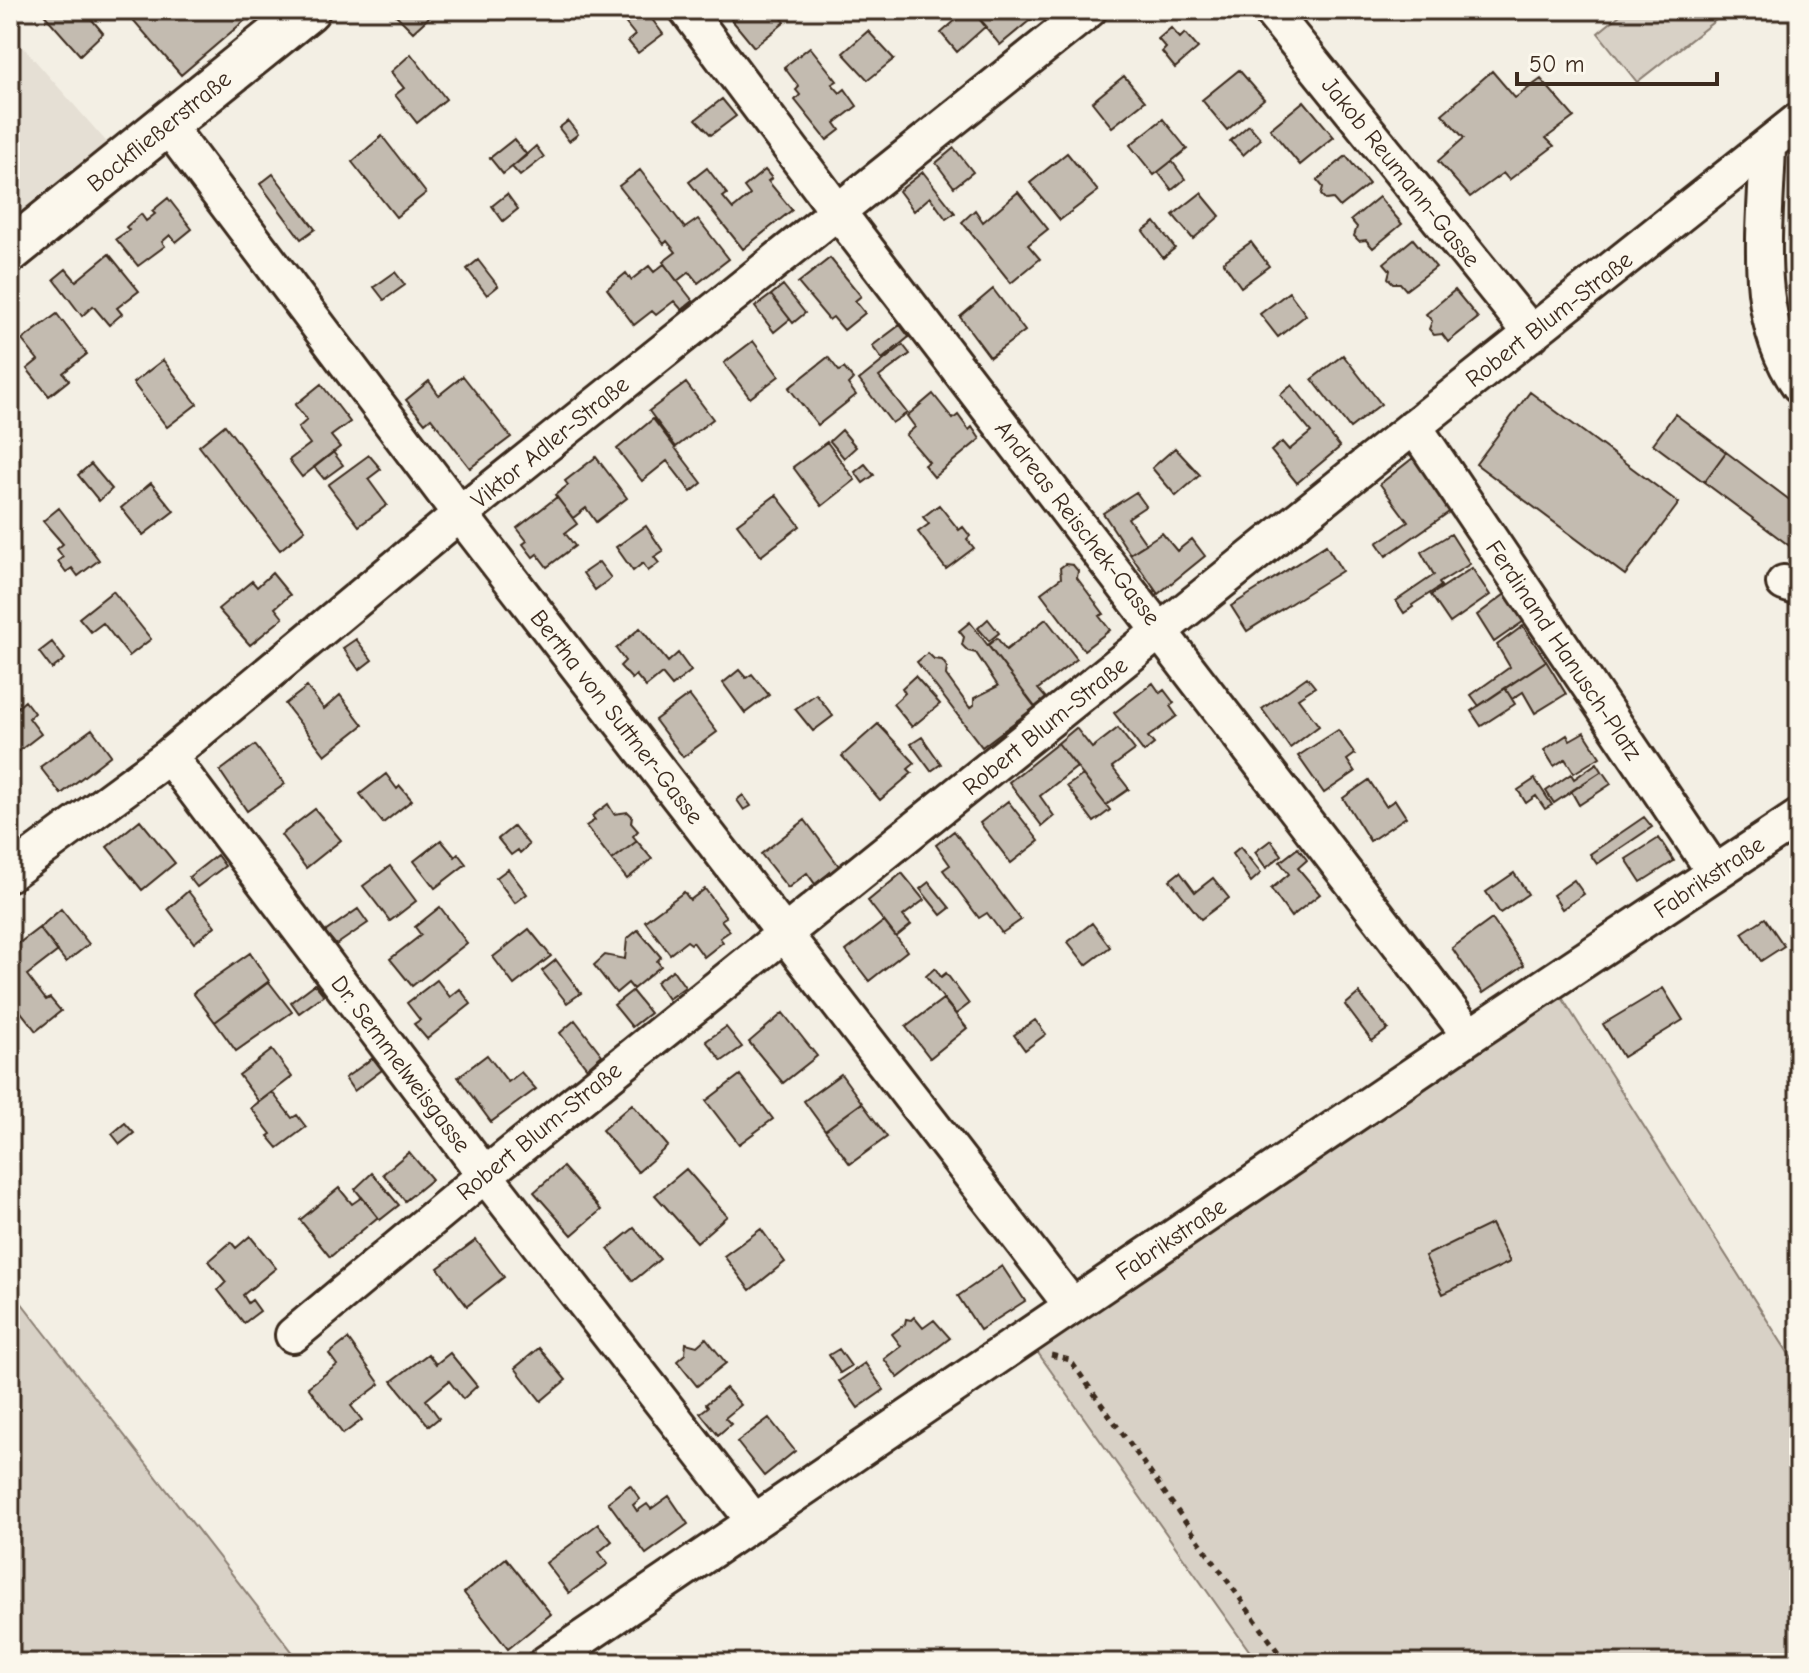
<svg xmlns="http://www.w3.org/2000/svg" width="1809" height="1673" viewBox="0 0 1809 1673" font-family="'Comic Neue',sans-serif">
<rect width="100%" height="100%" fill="#f3efe4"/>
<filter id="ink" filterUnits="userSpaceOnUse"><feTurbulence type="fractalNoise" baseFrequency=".0125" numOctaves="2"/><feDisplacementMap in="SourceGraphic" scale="16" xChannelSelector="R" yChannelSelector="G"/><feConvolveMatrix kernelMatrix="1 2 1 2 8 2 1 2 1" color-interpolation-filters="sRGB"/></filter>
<g filter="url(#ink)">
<!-- built -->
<path fill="#e5dfd4" d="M10,32L111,147L10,230Z"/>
<!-- green -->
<path fill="#d8d1c6" stroke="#8a7e72" stroke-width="2" d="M1626,10H1709L1717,19L1637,82L1598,33Z
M1561,996L1799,1370V1663H1258L1036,1350Z
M10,1288L301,1663H10Z"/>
<!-- building -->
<path fill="#c3bbb0" stroke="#3b2a1e" stroke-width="2" d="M40,10H84L103,33L80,55Z
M133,10H257L181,75L128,14Z
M391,10H437L413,32Z
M636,10H645L663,34L638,53L628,41L635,35L623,20Z
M730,10H775L785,22L754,47L726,13Z
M967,10H972L986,26L957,52L941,33Z
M972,10H1031L1035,16L1000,45Z
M1171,28L1180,38L1185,33L1198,48L1175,68L1162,52L1166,48L1158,39Z
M868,31L894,59L868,80L843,53Z
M810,47L837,81L832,84L840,93L845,89L857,106L835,123L840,130L827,140L795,100L800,95L796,90L799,87L784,67Z
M411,54L446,99L417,123L395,95L404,88L391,72Z
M1239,70L1264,99L1227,130L1202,100Z
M1492,71L1515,98L1541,79L1574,117L1546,138L1554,146L1509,180L1503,173L1470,197L1438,161L1464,138L1442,114Z
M1124,76L1145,101L1112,127L1092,102Z
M722,99L736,116L711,135L696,119Z
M1304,101L1334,137L1300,165L1270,129Z
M1163,119L1187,149L1154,175L1130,145Z
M568,121L578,134L569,141L559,128Z
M1249,125L1261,139L1243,155L1230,141Z
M382,136L426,193L396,217L352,162Z
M514,139L527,155L503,174L490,158Z
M536,146L544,157L520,176L512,167Z
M954,148L973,172L954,187L936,163Z
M1067,153L1098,191L1060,220L1030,183Z
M1346,156L1369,184L1340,207L1333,199L1326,200L1321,195L1323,187L1317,180Z
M1172,161L1185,179L1172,190L1158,172Z
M707,168L727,194L723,197L733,209L750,195L744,187L765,170L772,178L768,181L792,210L743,249L689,182Z
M640,170L685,228L698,219L729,259L698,283L689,272L677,281L663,262L676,252L667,241L664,244L619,186Z
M923,172L955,213L946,219L930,197L914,211L899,191Z
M273,174L315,229L301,239L260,184Z
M1018,192L1048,229L1028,245L1040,259L1011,283L962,222L975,210L983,222Z
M1201,193L1220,216L1193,239L1173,215Z
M507,194L518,209L503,221L492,206Z
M1379,197L1402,224L1373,248L1366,240L1359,241L1354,236L1357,227L1351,220Z
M168,198L192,229L176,242L170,235L162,242L165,246L138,266L116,239L129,230L126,227L141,214L146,221L155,214L152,211Z
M1155,222L1175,248L1163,258L1143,231Z
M1413,239L1436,267L1406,290L1400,283H1393L1388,278L1390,270L1384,263Z
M1251,242L1269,266L1241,287L1223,262Z
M109,254L139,291L117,308L122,314L109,325L93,306L82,316L54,279L66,269L76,281Z
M830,258L861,296L855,301L865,313L844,330L833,317L829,320L798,283Z
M478,260L498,286L487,295L467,269Z
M664,264L693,301L682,310L674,301L656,315L652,311L634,325L607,289L626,273L631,280L649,266L654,272Z
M395,272L405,285L384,300L374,287Z
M783,285L805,313L793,323L771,295Z
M993,289L1025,331L990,357L960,317Z
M1455,290L1478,318L1448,342L1442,334L1434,335L1429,329L1432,321L1426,314Z
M1289,292L1306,315L1278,337L1260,314Z
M771,295L790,319L774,332L755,307Z
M57,314L87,354L63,373L69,380L49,396L27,369L38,360L22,340Z
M900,325L909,337L882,359L872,346Z
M753,341L779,376L750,398L724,363Z
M903,345L910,354L879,377L907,413L892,423L859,380Z
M1343,355L1381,404L1350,428L1312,379Z
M828,357L839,371L844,368L853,379L848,384L856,395L818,425L789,388Z
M163,360L197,404L167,427L133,383Z
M463,376L511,437L470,468L431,418L425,423L406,400L429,381L439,395Z
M686,383L713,419L676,447L649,411Z
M321,384L350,422L331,436L340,447L302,477L289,460L310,444L298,428L307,420L295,405Z
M1292,385L1340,447L1297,483L1271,451L1282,442L1289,450L1311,432L1280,395Z
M1530,392L1679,503L1625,575L1476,464Z
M933,394L953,419L958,415L969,430L972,427L980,439L934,477L924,465L929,462L906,435L915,427L907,416Z
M1675,414L1726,452L1704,482L1653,444Z
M653,419L702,483L691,492L667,461L642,481L617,449Z
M225,425L305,530L280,550L199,446Z
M842,430L856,447L844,458L830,441Z
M827,442L855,480L822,506L793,467Z
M1175,448L1200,475L1176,496L1152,468Z
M333,452L343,465L324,479L314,467Z
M1726,452L1799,507V553L1704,482Z
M369,455L381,469L368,479L387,505L359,526L328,485Z
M596,457L627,498L596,522L586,508L573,518L555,495L568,485L565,481Z
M1413,458L1452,510L1386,556L1377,543L1408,522L1380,484Z
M91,464L112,489L99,501L78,475Z
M865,464L874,475L863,483L855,472Z
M151,483L174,511L143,535L121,508Z
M1136,492L1146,506L1128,518L1146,544L1130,554L1103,513Z
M776,495L800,526L761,556L737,524Z
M557,497L577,524L565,533L575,546L547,567L537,554L533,557L523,544L527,541L517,528Z
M939,505L959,530L963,527L970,536L967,539L974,548L946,569L918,532L929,524L923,517Z
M59,508L99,560L78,576L72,568L66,572L58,561L63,557L57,549L63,544L43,521Z
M646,526L663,551L654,557L659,563L648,571L643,563L633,571L616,547Z
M1162,533L1177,551L1192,539L1205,556L1158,594L1130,554Z
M1451,534L1470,564L1439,583L1441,586L1412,605L1413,607L1404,613L1396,601L1434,575L1421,552Z
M1326,545L1342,571L1247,631L1231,606Z
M599,562L611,578L595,590L583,573Z
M1065,564L1073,565L1078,571L1077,578L1104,614L1099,616L1110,630L1084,650L1041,593L1061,578L1060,568Z
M1472,568L1490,595L1450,623L1431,595Z
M272,573L290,595L275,608L283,618L250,645L218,609L252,581L257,587Z
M113,591L151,639L129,656L103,623L91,632L79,618Z
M1508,592L1527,619L1494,642L1477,615Z
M988,619L999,633L989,641L978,628Z
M1046,619L1077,659L1038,689L1046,698L1035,707L988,645L997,638L1006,650Z
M970,622L1035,707L982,747L917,662L928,653L934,659L942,660L947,667L946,675L970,708L974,705V698L998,686L976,653L968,651L962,645L964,637L959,631Z
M1523,626L1546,661L1479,706L1471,695L1510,667L1497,645Z
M640,628L668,662L678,653L691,671L672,686L662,674L646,687L636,675L632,679L620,666L625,661L616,649Z
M356,639L372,660L359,670L343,648Z
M52,642L65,659L52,669L39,652Z
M1546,661L1566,694L1535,713L1523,692L1512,699L1505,688Z
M739,670L746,678L752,674L769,695L745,713L723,683Z
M915,676L940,704L912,727L893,704L905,693L902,688Z
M1307,677L1315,687L1298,698L1319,726L1290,748L1262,709Z
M1153,683L1160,693L1164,690L1174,703L1170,706L1177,716L1148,737L1154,744L1144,752L1114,713Z
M307,687L324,709L340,695L363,725L325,755L285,704Z
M1505,688L1515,704L1481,726L1471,711Z
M816,694L833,716L813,731L795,709Z
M689,695L717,732L683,757L655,720Z
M25,701L34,713L29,718L41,734L10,758V714Z
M878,724L915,763L908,769L912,773L880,800L842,756Z
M1076,728L1092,748L1118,728L1135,750L1112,767L1129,789L1106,805L1058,743Z
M92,729L111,755L61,794L40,767Z
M1338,730L1355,754L1347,760L1355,772L1324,793L1298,756Z
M1584,732L1600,757L1574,773L1565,759L1554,766L1544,750L1567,735L1570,740Z
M922,737L941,764L931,771L911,744Z
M1058,743L1077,767L1040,796L1054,816L1042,826L1009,782Z
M255,745L285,784L247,811L220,771Z
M1597,763L1602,771L1554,803L1546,791L1571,774L1574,779Z
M1602,771L1611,784L1579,805L1571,791Z
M386,774L397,789L400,786L412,800L383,823L360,794Z
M1083,775L1110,810L1094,822L1067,786Z
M1535,779L1552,805L1545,809L1536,796L1526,803L1518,790Z
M1369,780L1386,806L1395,800L1406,817L1370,841L1343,798Z
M743,795L751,806L744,810L737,800Z
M1008,801L1039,841L1011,863L980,823Z
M608,804L614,814L628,812L632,816L631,823L638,831L633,836L637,841L612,860L586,826L595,820L592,816Z
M315,809L341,840L306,868L281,835Z
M1644,817L1652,827L1597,864L1590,854Z
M140,820L175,863L142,890L107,847Z
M805,820L839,866L815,884L807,873L788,888L761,854Z
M514,826L529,845L520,853L518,850L511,855L498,839Z
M954,831L1021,920L1002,933L987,913L979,918L943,870L950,865L936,845Z
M1659,838L1674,861L1641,882L1626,859Z
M441,840L455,857L458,854L466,864L435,888L414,861Z
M1271,840L1282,855L1266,868L1255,852Z
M637,841L652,859L627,879L612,860Z
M1240,847L1261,873L1251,882L1232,854Z
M1298,848L1307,860L1298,868L1320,894L1291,917L1271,889L1289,874L1280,862Z
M217,855L225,866L197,887L189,877Z
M390,866L416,901L390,921L363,886Z
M508,869L527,894L515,903L496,878Z
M1180,872L1195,892L1213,878L1229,898L1201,919L1170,880Z
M902,873L924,900L903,916L911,925L896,937L868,901Z
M1514,873L1528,894L1500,913L1486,892Z
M1574,880L1584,894L1562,909L1553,895Z
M929,882L950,908L941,915L920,889Z
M705,889L726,917L721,920L730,931L720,938L723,942L704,957L693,942L691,944L687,941L670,954L645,921L684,892L690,900Z
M188,891L215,926L194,943L168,909Z
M440,907L467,943L412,986L390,959L421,935L415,927Z
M61,909L89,944L66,962L39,928Z
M358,909L368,923L336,945L325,932Z
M1765,918L1784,946L1761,961L1742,933Z
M1492,919L1524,965L1483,993L1452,948Z
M884,921L907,951L869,981L846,951Z
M1092,923L1110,947L1086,965L1068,942Z
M39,928L58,951L27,975L46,1000L50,998L61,1011L36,1031L10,998V958L18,952L14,947Z
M529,929L551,956L514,985L493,957Z
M638,930L661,957L657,961L661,966L633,989L628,983L616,993L594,965L605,955L625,959L627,939Z
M250,953L269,981L215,1022L193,993Z
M556,960L581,993L567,1003L542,971Z
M935,968L941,977L946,973L969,1004L956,1014L926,976Z
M673,970L685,987L668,999L656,982Z
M437,980L450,997L460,989L471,1004L427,1039L414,1024L420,1020L407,1003Z
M269,982L292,1012L236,1051L215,1022Z
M315,984L324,995L299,1013L291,1002Z
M1663,988L1683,1020L1623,1057L1603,1024Z
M632,991L650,1013L632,1027L614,1005Z
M1359,993L1388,1029L1372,1041L1345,1005Z
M943,999L967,1028L930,1058L906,1027Z
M783,1013L817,1056L783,1083L749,1042Z
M575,1020L602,1055L587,1068L560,1033Z
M1035,1020L1046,1034L1025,1050L1014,1035Z
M726,1027L742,1047L722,1061L706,1041Z
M272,1050L292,1077L259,1102L239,1075Z
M487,1055L508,1082L521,1072L536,1089L491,1122L458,1077Z
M373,1058L382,1070L354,1091L345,1078Z
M841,1074L862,1103L825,1130L804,1101Z
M740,1075L773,1119L739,1144L706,1101Z
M272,1092L292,1118L297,1115L306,1127L278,1148L268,1136L271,1134L251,1108Z
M862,1103L887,1137L850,1164L825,1130Z
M632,1104L668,1146L638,1172L602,1130Z
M125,1123L134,1133L120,1144L112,1134Z
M409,1152L432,1179L405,1201L383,1174Z
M563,1167L601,1210L572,1235L534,1192Z
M686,1169L727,1216L697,1242L655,1195Z
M372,1173L399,1205L380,1220L355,1189Z
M339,1188L352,1204L362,1197L378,1217L330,1257L300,1220Z
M1491,1224L1510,1262L1443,1294L1425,1256Z
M634,1228L660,1259L633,1281L608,1249Z
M761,1229L785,1262L750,1290L724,1256Z
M250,1236L276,1268L243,1295L248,1303L252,1300L260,1311L244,1323L218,1290L226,1282L209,1261L231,1242L236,1248Z
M476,1240L504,1277L467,1306L438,1268Z
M1002,1266L1025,1301L980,1330L958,1296Z
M914,1317L923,1328L934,1320L950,1338L898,1378L884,1359L901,1346L892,1334L905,1324L906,1319L911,1320Z
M706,1338L726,1363L697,1386L677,1361L685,1354L686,1343L697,1346Z
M348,1339L380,1384L351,1406L362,1420L343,1434L308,1387L337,1365L329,1354Z
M539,1348L566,1380L541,1401L515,1368Z
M839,1349L851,1366L840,1373L829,1355Z
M450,1353L477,1386L463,1399L449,1381L426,1400L439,1418L429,1426L392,1381L428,1354L436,1364Z
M865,1363L884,1390L858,1408L839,1381Z
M726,1388L741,1405L725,1418L731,1424L718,1435L700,1413L708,1407L706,1404Z
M769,1418L795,1451L764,1476L737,1442Z
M630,1485L640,1499L633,1505L637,1511L647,1504L651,1509L669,1496L688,1524L646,1554L608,1502Z
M598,1524L612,1541L599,1552L608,1564L569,1593L546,1563Z
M506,1558L551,1614L508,1649L464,1593Z"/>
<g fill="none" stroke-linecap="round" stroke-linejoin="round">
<defs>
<path id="minor" d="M687,10L838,212L1470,1036
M1270,10L1532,334
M167,125L460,514L1072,1306
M1768,145C1766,224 1750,318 1799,385
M1414,426L1715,873
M1784,583L1799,588
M169,756L485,1175L754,1521
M10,873L169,756L460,514L1089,10
M293,1335L485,1175L1367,464L1799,120
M546,1663L1470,1036L1799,817"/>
<path id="major" d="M10,251L308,10"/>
</defs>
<!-- minor casing -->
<use href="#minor" stroke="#3b2a1e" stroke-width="40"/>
<!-- major casing -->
<use href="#major" stroke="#3b2a1e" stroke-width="48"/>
<!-- path -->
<path stroke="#3b2a1e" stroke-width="5" stroke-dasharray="6 6" stroke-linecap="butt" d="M1051,1355L1070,1360L1286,1663"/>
<!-- minor -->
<use href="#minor" stroke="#fbf7ec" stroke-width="34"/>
<!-- major -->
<use href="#major" stroke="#fbf7ec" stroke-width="42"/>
</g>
</g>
<g text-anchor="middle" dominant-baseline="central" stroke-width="6" stroke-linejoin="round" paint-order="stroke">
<!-- street labels -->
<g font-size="24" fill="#3b2a1e" stroke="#fbf7ec">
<text transform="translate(159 131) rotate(-39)">Bockfließerstraße</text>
<text transform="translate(1401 172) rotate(51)">Jakob Reumann-Gasse</text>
<text transform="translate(1549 319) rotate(-38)">Robert Blum-Straße</text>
<text transform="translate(550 442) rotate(-39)">Viktor Adler-Straße</text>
<text transform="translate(1078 523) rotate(52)">Andreas Reischek-Gasse</text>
<text transform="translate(1564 650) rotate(56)">Ferdinand Hanusch-Platz</text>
<text transform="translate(617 717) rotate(52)">Bertha von Suttner-Gasse</text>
<text transform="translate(1045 726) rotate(-39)">Robert Blum-Straße</text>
<text transform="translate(1709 877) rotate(-34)">Fabrikstraße</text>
<text transform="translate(401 1064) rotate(53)">Dr. Semmelweisgasse</text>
<text transform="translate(539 1131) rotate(-39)">Robert Blum-Straße</text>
<text transform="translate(1171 1239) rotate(-34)">Fabrikstraße</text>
</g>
</g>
<!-- margin -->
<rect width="1809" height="1673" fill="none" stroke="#fbf7ec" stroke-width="40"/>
<rect x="20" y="20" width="1769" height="1633" fill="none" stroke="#3b2a1e" stroke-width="3" filter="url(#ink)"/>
<!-- scale -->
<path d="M1517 72v12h200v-12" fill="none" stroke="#3b2a1e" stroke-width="4"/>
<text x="1529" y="72" font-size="24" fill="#3b2a1e" stroke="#fbf7ec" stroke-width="6" paint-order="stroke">50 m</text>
</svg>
